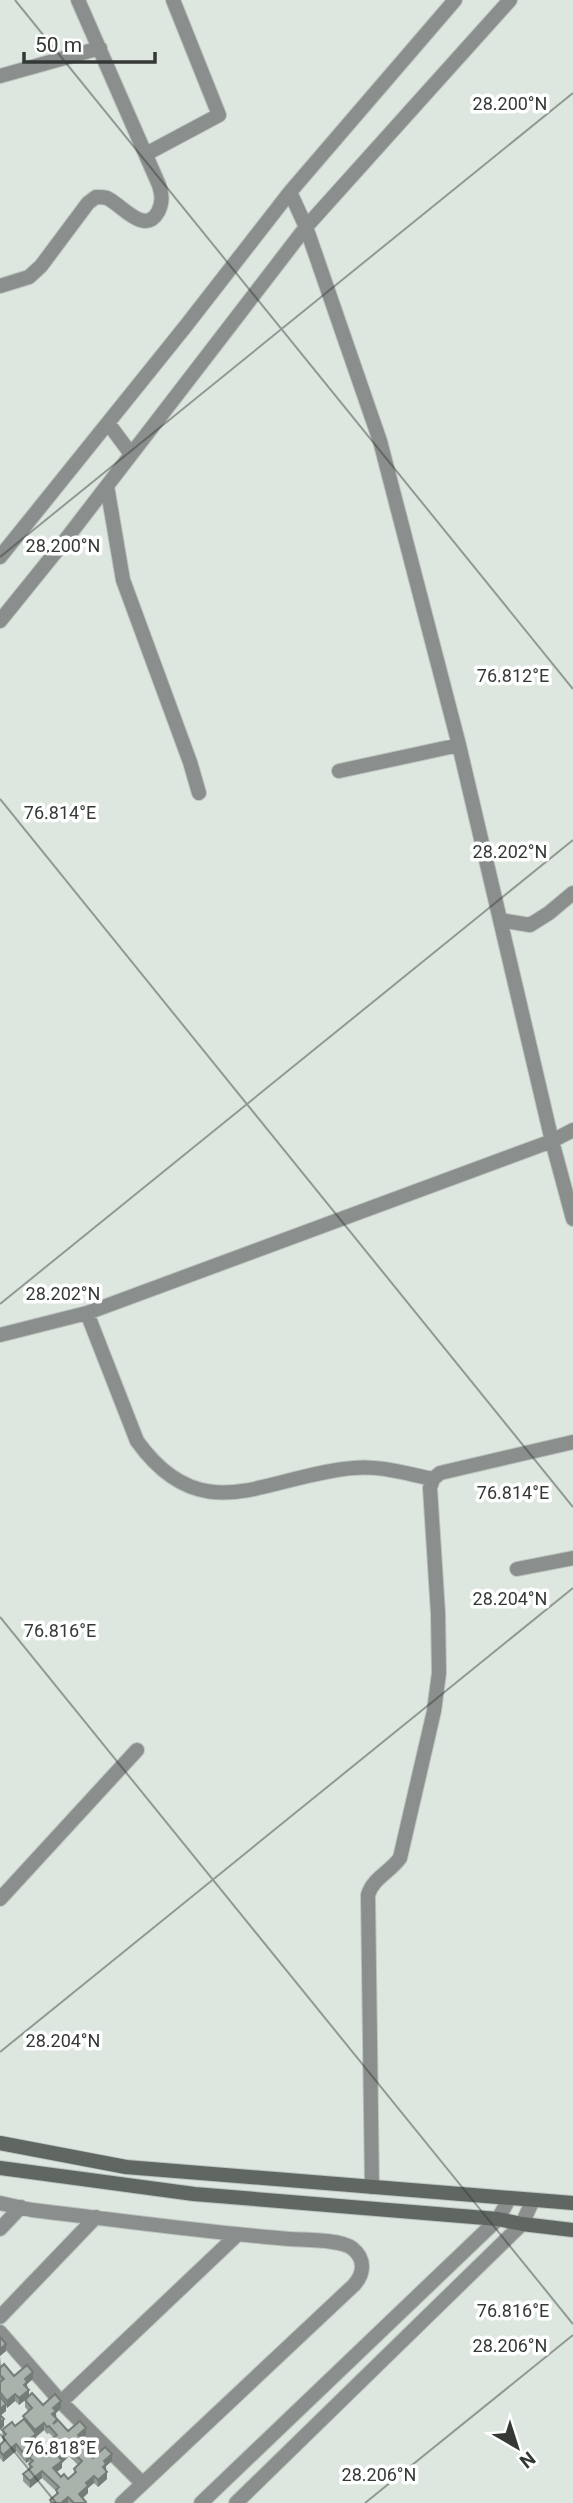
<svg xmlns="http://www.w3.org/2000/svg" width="573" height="2503" viewBox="0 0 573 2503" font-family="Roboto,sans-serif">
<rect width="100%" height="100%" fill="#dde7e0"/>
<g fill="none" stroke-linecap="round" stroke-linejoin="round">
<defs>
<path id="street" d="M0,76L100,48
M146,154L219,115L173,0
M290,192L306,227L380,441L459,745L552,1141L573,1219
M0,286L29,277L41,266L88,203L96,197C98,197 104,197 107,198C121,204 144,236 158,212C163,202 162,195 159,185L78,0
M108,423L131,454
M107,486L123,580L190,762L199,793
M0,557L185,327L290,192L455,0
M0,621L63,543L306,227L510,0
M339,771L459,745
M500,920L530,925L549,913L573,893
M87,1313L137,1441C203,1533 267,1475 353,1468C380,1465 407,1474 433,1479
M0,1335L87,1313L552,1141L573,1130
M517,1569L573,1558
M0,1899L137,1750
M372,2187L368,1895C373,1878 390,1872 400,1858L434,1711L439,1673L438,1613L430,1488L433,1479L440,1473L573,1442
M0,2203L32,2210C118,2220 203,2232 289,2239C305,2240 339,2239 352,2248C366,2259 364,2274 354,2285L122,2503
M0,2229L21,2207
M0,2317L96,2217
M0,2332L61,2402L142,2483
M61,2402L237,2235
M201,2503L498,2219L509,2199
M236,2503L522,2224L533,2200"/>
<path id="secondary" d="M0,2143L126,2167L573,2203
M0,2168L194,2194L498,2219L522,2224L573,2230"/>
</defs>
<!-- street casing -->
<use href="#street" stroke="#bbc4be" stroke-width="16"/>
<!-- secondary casing -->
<use href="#secondary" stroke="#bbc4be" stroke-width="16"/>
<!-- street -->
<use href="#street" stroke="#8a8e8c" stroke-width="14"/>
<!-- secondary -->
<use href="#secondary" stroke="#606662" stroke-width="14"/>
</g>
<!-- wall -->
<path fill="#919a94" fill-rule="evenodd" d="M0,2337L6,2351L0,2356L1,2366L14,2376L33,2379L27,2384L29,2396L43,2405L61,2408L56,2413L57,2421L68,2431L86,2435L81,2440V2444L93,2458L112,2461L106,2466L107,2479L98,2487L94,2483L88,2488V2493L83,2498L86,2503H50V2500L56,2495V2491L42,2478L30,2488L23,2481V2474L29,2469V2461L26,2463L16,2451L3,2462L0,2458V2445L3,2442L2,2430L15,2426L23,2420V2416L28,2411L25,2407V2400L19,2405L15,2401L7,2408L6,2406V2411L1,2415L4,2426L0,2430ZM44,2430L47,2434L49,2433L54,2438L48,2442V2448L42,2453L34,2452L30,2445L36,2441V2437ZM69,2456L78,2465L74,2469V2474L68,2479L61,2477L56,2472L62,2468V2463Z"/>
<!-- shaded-wall -->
<path fill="#767d78" d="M6,2344V2351L0,2356V2361V2349Z
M33,2372V2379L27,2384V2389L24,2385L25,2379Z
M29,2390V2397L19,2405V2398Z
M15,2394V2401L7,2408V2401Z
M61,2401V2408L56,2413V2418L52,2421L53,2408Z
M6,2404V2411L0,2416V2409Z
M4,2419V2426L0,2430V2423Z
M44,2423V2430L36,2437V2441L27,2448V2441L35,2434V2430Z
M86,2428V2435L81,2440V2445L78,2441V2435Z
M16,2444V2451L3,2462V2455Z
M34,2449V2456L29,2457V2461L26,2463V2456Z
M69,2449V2456L62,2463V2468L53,2475V2468L61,2462V2457Z
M112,2454V2461L106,2466V2471L103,2474L104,2461Z
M42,2471V2478L30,2488V2481Z
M107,2472V2479L98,2487V2480Z
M94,2476V2483L88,2488V2493L79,2501V2494L86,2483Z
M68,2497V2503H61Z"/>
<!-- building -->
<path fill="#a9b3ac" stroke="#767d78" stroke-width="2" d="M0,2337L6,2344L0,2349Z
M4,2364L14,2376L27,2365L33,2372L25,2379L27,2382L24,2385L29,2390L19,2398L15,2394L7,2401L0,2392V2382L4,2379L0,2375V2368Z
M32,2393L43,2405L55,2394L61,2401L53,2408L56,2411L52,2414L57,2419L53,2424L58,2420L68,2431L80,2421L86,2428L78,2435L81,2438L78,2441L93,2458L105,2447L112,2454L104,2461L106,2464L103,2467L107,2472L98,2480L94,2476L86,2483L88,2486L79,2494L86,2502L85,2503H74L68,2497L61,2503H52L50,2500L58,2493L56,2490L59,2487L42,2471L30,2481L23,2474L32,2467L29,2464L33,2461L29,2457L38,2449L42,2453L50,2446L62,2461L53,2468L61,2477L64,2474L68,2479L76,2472L74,2469L82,2461L69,2449L61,2457L48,2442L57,2435L49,2426L47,2427L44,2423L35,2430L23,2416L32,2408L25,2400Z
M0,2396L6,2404L0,2409Z
M0,2415L4,2419L0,2423Z
M24,2419L36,2434L27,2441L34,2449L26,2456L16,2444L3,2455L0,2451V2445L5,2440L3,2437L6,2434L2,2430L12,2422L15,2426Z"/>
<!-- ticks -->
<path fill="none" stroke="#353936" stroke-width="2" stroke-opacity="0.45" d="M15,0L573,689M0,557L573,93M0,799L573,1507M0,1304L573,840M0,1617L573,2324M0,2052L573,1588M0,2434L56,2503M365,2503L573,2335"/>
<g font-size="18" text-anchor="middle" fill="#353936" stroke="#fff" stroke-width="7" stroke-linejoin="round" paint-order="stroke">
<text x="510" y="110">28.200°N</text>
<text x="63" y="552">28.200°N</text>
<text x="513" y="682">76.812°E</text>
<text x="60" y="819">76.814°E</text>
<text x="510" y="858">28.202°N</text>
<text x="63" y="1300">28.202°N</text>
<text x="513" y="1499">76.814°E</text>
<text x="510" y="1605">28.204°N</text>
<text x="60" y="1637">76.816°E</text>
<text x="63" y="2047">28.204°N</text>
<text x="513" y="2317">76.816°E</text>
<text x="510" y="2352">28.206°N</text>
<text x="60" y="2454">76.818°E</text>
<text x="379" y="2481">28.206°N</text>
</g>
<!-- north arrow -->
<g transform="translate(517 2447) rotate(141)" stroke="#ffffff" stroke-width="5" paint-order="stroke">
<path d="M0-5L12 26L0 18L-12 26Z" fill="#353936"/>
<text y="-10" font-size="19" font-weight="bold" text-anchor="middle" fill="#353936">N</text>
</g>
<!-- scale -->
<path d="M24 52v10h131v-10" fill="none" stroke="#353936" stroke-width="3.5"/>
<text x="35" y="52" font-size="21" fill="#353936" stroke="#ffffff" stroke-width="5" paint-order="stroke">50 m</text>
</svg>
